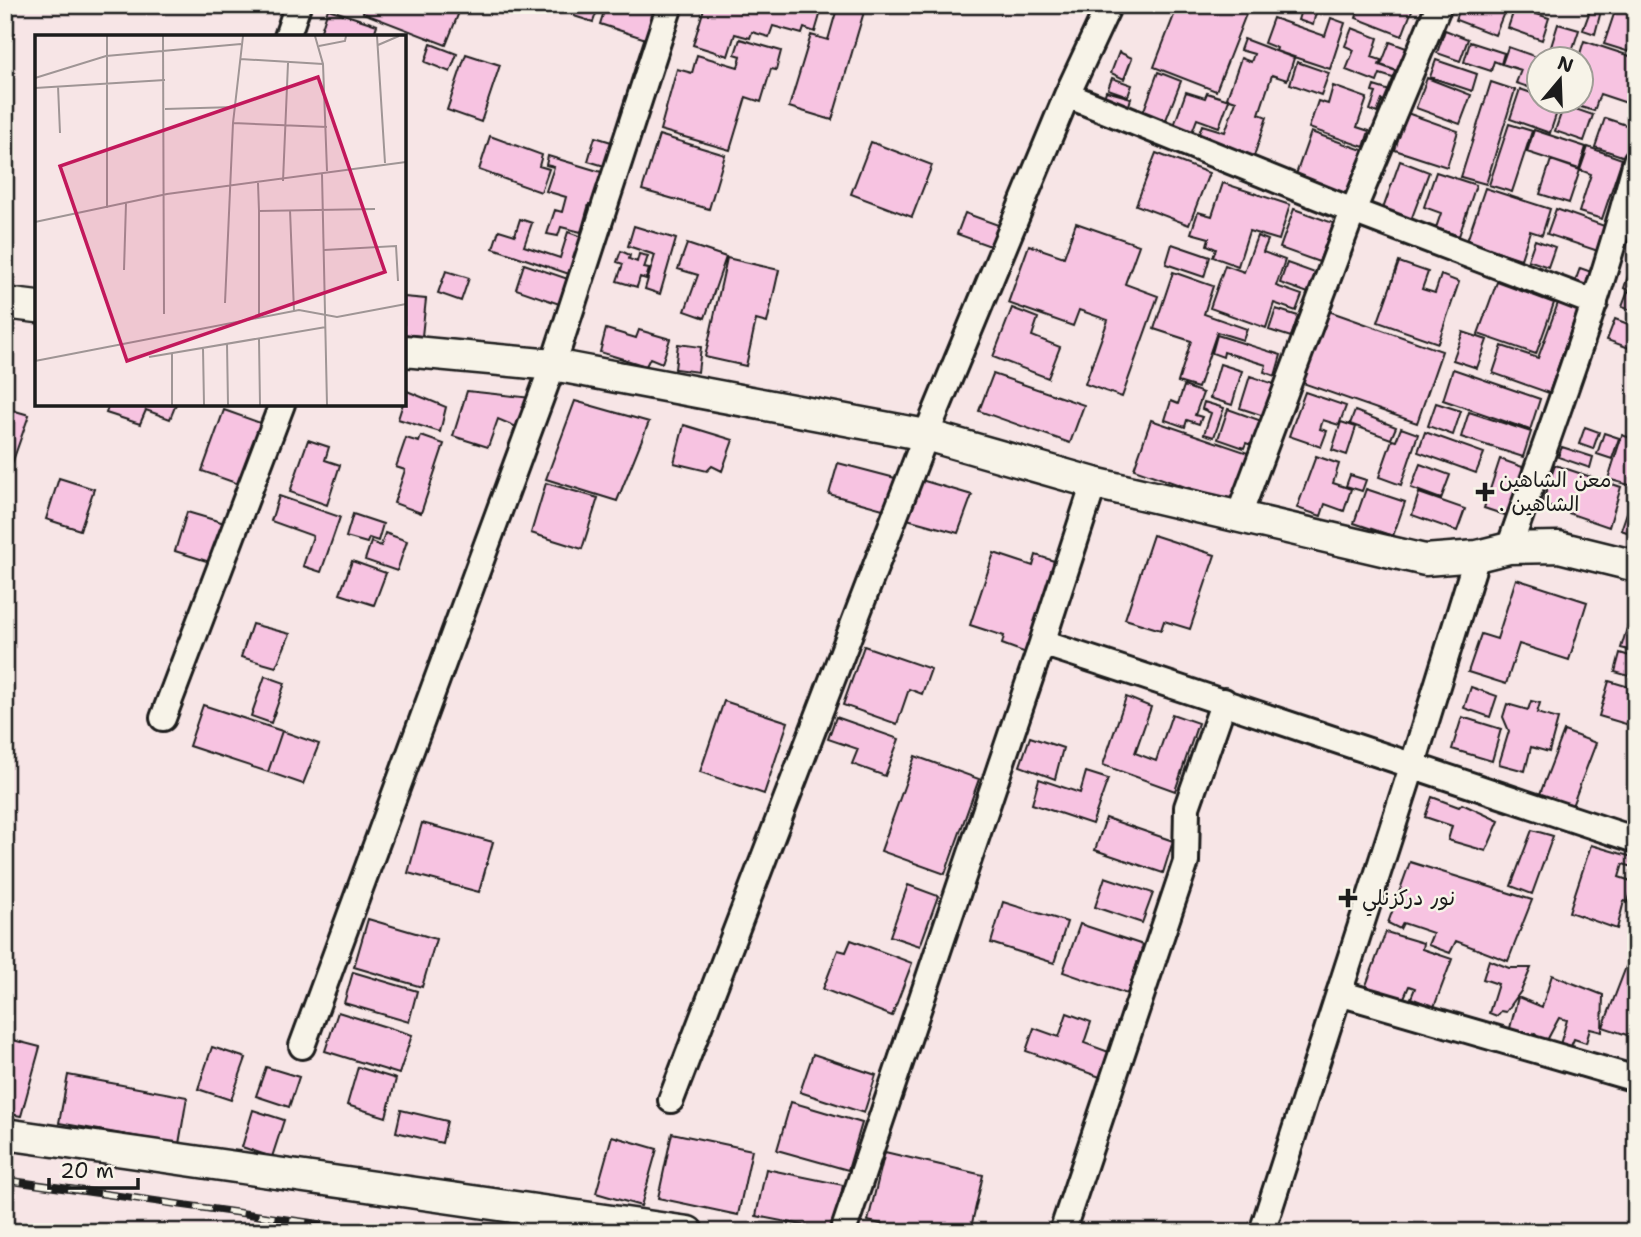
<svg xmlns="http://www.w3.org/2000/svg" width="1641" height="1237" viewBox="0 0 1641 1237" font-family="'Shantell Sans','Playpen Sans Arabic',sans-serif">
<rect width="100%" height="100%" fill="#f7e5e6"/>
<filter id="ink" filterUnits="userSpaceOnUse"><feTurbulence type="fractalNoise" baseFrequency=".0143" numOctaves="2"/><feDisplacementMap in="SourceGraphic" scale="14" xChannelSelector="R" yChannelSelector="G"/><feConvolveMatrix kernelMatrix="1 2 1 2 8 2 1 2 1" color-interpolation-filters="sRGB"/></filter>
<g filter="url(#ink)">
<!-- building -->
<path fill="#f7c3e1" stroke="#1c1c1c" stroke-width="2" d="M366,5H455L453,10L459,12L446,45L363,13Z
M577,5L598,8L593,22L574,16Z
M606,5H663L652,41L600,24Z
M705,5L716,8V5H823L815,32L804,28L802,34L773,26L769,37L752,32L750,38L735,34L728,56L693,45Z
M838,5H866L832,120L789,107L811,35L828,40Z
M1178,5H1240L1248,9L1216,91L1154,67Z
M1360,5H1414L1402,36L1356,18Z
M1461,5H1507L1495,35L1456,20Z
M1617,5H1636V54L1604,44Z
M1302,7L1316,12L1313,25L1298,20Z
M1515,7L1549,18L1542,40L1508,28Z
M1591,8L1601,11L1595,34L1583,30Z
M328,9L377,25L373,37H319Z
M1273,18L1325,36L1331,18L1345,23L1330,69L1276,51L1277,48L1264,43Z
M1558,24L1579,30L1570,57L1550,50Z
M1352,28L1378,38L1372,57L1381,60L1379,65L1399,72L1396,79L1380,74L1377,82L1346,70L1354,50L1345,46Z
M1445,30L1468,39L1460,61L1437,53Z
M740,39L781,51L776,70L771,69L761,102L746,97L730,150L660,130L677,69L692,73L697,55L738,67L741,56L735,54Z
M1244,39L1294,58L1287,80L1272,75L1259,114L1267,117L1252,162L1196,142L1202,125L1225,132L1236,101L1227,98L1241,58L1251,62L1254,54L1240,50Z
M1584,41L1636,58V106L1600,94L1594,111L1564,102H1582V60H1578Z
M1390,42L1417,52L1408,75L1381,65Z
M1470,42L1504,53L1501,64L1494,61L1491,71L1464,62Z
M431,44L457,54L450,72L425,62Z
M1508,47L1545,60H1540V91L1516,83L1521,70L1502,64Z
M1119,52L1132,58L1124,79L1111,73Z
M466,54L500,65L481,122L447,110Z
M1436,60L1477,74L1472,91L1430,77Z
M1297,62L1329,73L1321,95L1290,84Z
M1158,72L1181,81L1162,130L1140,121Z
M1112,78L1132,85L1128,96L1108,89Z
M1427,78L1471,95L1460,124L1416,108Z
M1491,82L1515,90L1486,184L1461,177Z
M1333,86L1367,98L1357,127L1369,131L1364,147L1309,128L1318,101L1328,104Z
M1374,86L1390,91L1387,102L1382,100L1377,113L1370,110L1376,93L1372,92Z
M1520,89L1540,96V102L1560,103L1550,133L1510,119Z
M1106,91L1131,98L1127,113L1102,105Z
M1186,92L1205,98L1207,93L1229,100L1219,127L1197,119L1189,140L1171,134Z
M1564,105L1593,115L1584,141L1555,131Z
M1407,113L1458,131L1447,167L1395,150Z
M1605,118L1635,128L1625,157L1595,147Z
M1509,124L1532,131L1512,192L1489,185Z
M1534,130L1586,147L1579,169L1527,152Z
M1311,132L1371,153L1354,202L1294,180Z
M659,135L725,155L709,209L642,190Z
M490,136L542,155L539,166L549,169L541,192L479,170Z
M595,137L618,144L611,168L588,161Z
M871,142L932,165L912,217L851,194Z
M1588,147L1622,159L1602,219L1579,212L1591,174L1580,170Z
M1156,153L1209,173L1189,225L1136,205Z
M548,156L608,174L598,206L589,204L581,232L561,227L558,236L547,234L555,210L562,212L566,197L546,191L554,167L546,165Z
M1551,160L1580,170L1569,203L1540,194Z
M1400,161L1429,172L1411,220L1383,209Z
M1436,172L1476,185L1459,236L1436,228L1441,213L1424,207Z
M1223,183L1290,205L1279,240L1249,231L1238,266L1213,257L1216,249L1207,245L1209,238L1191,233L1198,212L1212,216Z
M1485,188L1550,209L1542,235L1530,231L1521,259L1467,241Z
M1294,209L1333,223L1319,262L1280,248Z
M1556,209L1613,229L1604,253L1547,234Z
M965,213L1001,226L993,247L957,234Z
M520,219L532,223L524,246L560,258L568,232L585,238L572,275L493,248L499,230L515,235Z
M1076,223L1139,245L1125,284L1158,296L1122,397L1085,384L1108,320L1079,310L1073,326L1008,303L1029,245L1064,257Z
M634,226L676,239L660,294L645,289L655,255L628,246Z
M1257,236L1268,240L1263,252L1285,260L1276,286L1302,295L1296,311L1274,303L1266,328L1210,308L1225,265L1244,272Z
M1535,240L1555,247L1548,267L1528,260Z
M687,244L726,257L705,318L685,311L698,275L678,269Z
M1172,244L1210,257L1204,277L1166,264Z
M621,251L630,255L629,259L637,262L639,254L648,256L644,268L649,269L646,279L640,277L637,287L617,281L623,264L617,262Z
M727,258L779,270L767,323L756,320L746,366L705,357Z
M1399,262L1428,272L1422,289L1435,293L1441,275L1459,282L1438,343L1378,322Z
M1287,263L1318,274L1311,294L1280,283Z
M524,264L574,281L565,306L516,289Z
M1632,264L1636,265V292L1624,288Z
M1580,268L1597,274L1592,288L1575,282Z
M446,271L469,278L461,301L438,293Z
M1173,272L1213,286L1204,314L1247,329L1243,340L1217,332L1198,388L1178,382L1191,341L1154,329Z
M1497,282L1554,303L1536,354L1478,334Z
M1628,291L1636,294L1634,311L1622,307Z
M404,297L426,299L422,336L404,334Z
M1558,303L1578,310L1549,393L1493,373L1502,346L1538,358Z
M1012,308L1038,318L1032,336L1060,347L1048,378L993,357Z
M1276,309L1298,316L1291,337L1269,330Z
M1323,309L1442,351L1417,423L1297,381Z
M1615,319L1636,327L1629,348L1607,340Z
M606,329L636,338L639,330L670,339L662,363L650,358L646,366L600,352Z
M1463,332L1487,340L1477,368L1453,360Z
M1217,335L1281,355L1275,376L1264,372L1266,365L1224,352L1223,357L1212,353Z
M678,344L701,347L698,372L675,369Z
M1220,364L1242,371L1232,405L1210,398Z
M1453,369L1540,399L1530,430L1443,400Z
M993,374L1084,405L1070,443L979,411Z
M1250,376L1280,386L1270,418L1240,408Z
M1184,386L1203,393L1195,415L1202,417L1199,424L1187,420L1185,427L1165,420L1171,401L1178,404Z
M407,391L446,407L440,432L398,419Z
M467,391L532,398L521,429L498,419L488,447L453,436Z
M1305,392L1346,406L1339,425L1323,420L1320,429L1327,431L1321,447L1289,436Z
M575,401L649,422L617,501L546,479Z
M1204,402L1224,408L1214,437L1204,434L1211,413L1202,409Z
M1436,403L1461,411L1453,435L1428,426Z
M109,404H176L170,419L146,410L140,424L106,413Z
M5,408L29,415L9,472L5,471Z
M1228,409L1270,424L1262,449L1246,443L1244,448L1218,439Z
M224,410L266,425L244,486L202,471Z
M1355,411L1396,427L1391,439L1350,424Z
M1469,412L1531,432L1523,457L1461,437Z
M1151,420L1251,454L1234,504L1134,469Z
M1341,422L1356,427L1347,455L1332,450Z
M684,425L733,440L722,471L712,466L707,471L674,463Z
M1585,427L1599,432L1593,449L1579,444Z
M1401,428L1418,434L1401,485L1379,477L1392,440L1396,441Z
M1425,432L1484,453L1476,473L1418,452Z
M1604,433L1619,438L1612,459L1597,454Z
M1622,435L1636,440V487L1608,479Z
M421,436L444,444L421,513L394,503L405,470L396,467L406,438L419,442Z
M308,440L329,447L325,460L340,465L327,505L290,492Z
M1562,447L1593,457L1590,468L1558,457Z
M1316,456L1339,464L1333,483L1351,489L1344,511L1325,504L1321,516L1297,508Z
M1500,459L1531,470L1514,518L1484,508Z
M838,463L899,479L890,511L829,494Z
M1420,464L1450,475L1441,499L1411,488Z
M1555,465L1621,487L1609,527L1542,504Z
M1350,475L1366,480L1362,491L1346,486Z
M59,478L94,489L80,530L46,519Z
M921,480L972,495L958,533L907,519Z
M546,483L598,498L582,549L531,533Z
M1366,489L1405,502L1393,536L1354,523Z
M1419,493L1465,509L1457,531L1412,515Z
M279,496L340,517L321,572L303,566L313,536L271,521Z
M1630,504L1636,506V535L1621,530Z
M187,512L228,524L216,564L175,551Z
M353,514L383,524L378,541L369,538L367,543L346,537Z
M385,533L407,541L397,571L365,560L371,542L381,546Z
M1153,535L1215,555L1190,629L1164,621L1161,630L1125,619Z
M994,553L1033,566L1036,555L1060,563L1029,654L1002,644L1004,636L970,625Z
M352,561L386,573L374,605L340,594Z
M1516,579L1587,602L1569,660L1519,644L1506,684L1468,672L1481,634L1497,639Z
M1630,618L1636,620V652L1621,648Z
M252,624L290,634L276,667L241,657Z
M864,646L931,669L922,694L909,689L897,724L843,705Z
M1620,653L1636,658V678L1615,672Z
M265,676L285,683L271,723L251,716Z
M1609,681L1636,689V727L1599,716Z
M1471,687L1497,696L1490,717L1464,708Z
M1126,697L1151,707L1135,753L1156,761L1172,714L1198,723L1175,791L1103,765Z
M724,701L788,722L764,794L700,772Z
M1531,701L1540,703L1537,713L1558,719L1549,752L1531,747L1525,771L1499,764L1509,731L1503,717L1507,704L1528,710Z
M203,705L282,731L268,772L189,746Z
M836,717L899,739L885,776L852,764L858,749L828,739Z
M1462,717L1501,729L1492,761L1452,749Z
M282,731L319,744L303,784L268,772Z
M1564,731L1596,743L1572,806L1540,794Z
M1030,737L1063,748L1055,779L1020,766Z
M915,756L979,779L945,874L881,851Z
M1086,772L1108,779L1092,824L1032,804L1039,779L1080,793Z
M1432,797L1459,807L1462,804L1499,821L1486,851L1448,840L1452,826L1425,817Z
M1106,818L1173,841L1163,873L1095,850Z
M422,823L493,842L479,892L408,873Z
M1532,830L1553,836L1532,894L1511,886Z
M1591,845L1636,858V868L1623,864L1619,877L1634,882L1628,902L1624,901L1617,929L1569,912Z
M1410,862L1532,900L1508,961L1456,941L1450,953L1428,945L1433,933L1403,923L1400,929L1388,923Z
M1105,877L1153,893L1142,923L1095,907Z
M908,885L938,896L920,946L890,936Z
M1003,902L1067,922L1054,963L991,943Z
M368,919L436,939L422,987L354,967Z
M1080,924L1143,945L1127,994L1063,972Z
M1386,932L1423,943L1422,949L1452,959L1434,1007L1411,998L1415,988L1409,986L1403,1000L1365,988Z
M851,940L912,963L892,1016L823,989L838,950L846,952Z
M1489,960L1509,968H1531L1521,991L1506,1012L1501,1011L1497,1016L1489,1013L1498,984L1483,979Z
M1626,967L1636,970V1038L1603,1027Z
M353,972L417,991L409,1022L344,1003Z
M1552,975L1603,995L1602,1032L1590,1029L1586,1043L1574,1039L1569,1051L1559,1048L1567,1020L1559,1018L1545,1044L1534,1033L1531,1038L1509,1032L1518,997L1542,1007Z
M338,1012L412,1035L399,1074L325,1051Z
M1067,1013L1091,1022L1084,1043L1109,1052L1100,1077L1026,1051L1034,1028L1059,1037Z
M5,1038L40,1047L21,1116L5,1113Z
M212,1047L246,1058L231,1100L198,1089Z
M813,1054L876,1075L864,1113L800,1092Z
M266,1067L299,1077L289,1107L256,1096Z
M358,1067L396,1079L386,1117L347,1105Z
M68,1075L187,1097L179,1144L59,1123Z
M791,1102L862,1123L848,1170L777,1150Z
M253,1110L284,1120L272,1157L242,1147Z
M401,1110L447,1121L442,1143L396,1132Z
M672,1133L752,1150L738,1215L658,1198Z
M612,1136L657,1149L641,1206L596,1193Z
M885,1152L983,1175L970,1232H913L868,1221Z
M766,1169L843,1185L833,1231L756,1216Z"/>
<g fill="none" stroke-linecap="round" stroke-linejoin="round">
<defs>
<path id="minor" d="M287,37L298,5
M1067,95L1353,211L1595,303
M1094,483L1042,643C1241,707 1438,775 1636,840
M1238,518L1353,211L1439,5
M1509,548C1554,420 1602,293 1636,161
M163,718L282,404
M1339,993L1636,1079
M302,1046L553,365L670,5
M671,1100L926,435L1067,95L1109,5
M843,1232L1042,643
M1062,1232L1186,862L1187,807L1224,701
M1262,1232L1412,767L1477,556"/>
<path id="tertiary" d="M5,303L37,307
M404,351L553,365L926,435L1094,483L1425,560L1477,556L1509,548L1559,547L1636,566
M5,1134L688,1232"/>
</defs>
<!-- minor casing -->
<use href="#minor" stroke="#1c1c1c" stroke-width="30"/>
<!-- tertiary casing -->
<use href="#tertiary" stroke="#1c1c1c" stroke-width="35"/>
<!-- minor -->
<use href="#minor" stroke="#f7f3e8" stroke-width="24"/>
<!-- tertiary -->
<use href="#tertiary" stroke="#f7f3e8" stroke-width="30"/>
<defs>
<path id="rail" d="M5,1180L376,1232"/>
</defs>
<!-- rail casing -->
<use href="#rail" stroke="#1c1c1c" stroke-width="8"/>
<!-- rail -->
<use href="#rail" stroke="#f7f3e8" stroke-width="5" stroke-dasharray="16" stroke-linecap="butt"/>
</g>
</g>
<!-- markers -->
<g fill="#1c1c1c" stroke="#f7f3e8" stroke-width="2.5">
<path d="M1481.5 481.5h7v7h7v7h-7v7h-7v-7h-7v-7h7z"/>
<path d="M1344.5 887.5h7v7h7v7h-7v7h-7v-7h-7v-7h7z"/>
</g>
<g text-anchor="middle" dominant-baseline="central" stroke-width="5" stroke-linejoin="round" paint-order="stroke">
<!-- poi labels -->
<g font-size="21" fill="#1c1c1c" stroke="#f7f3e8" text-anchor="start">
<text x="1499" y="480">معن الشاهين<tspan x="1499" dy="24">. الشاهين</tspan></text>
<text x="1362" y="898">نور دركزنلي</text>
</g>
</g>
<!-- overview -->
<g transform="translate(35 35)">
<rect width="371" height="371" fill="#f7e5e6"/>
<path fill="none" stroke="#9f9595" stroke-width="2" d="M72,1V173M128,1L129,279M280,1L288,29L292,136M342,1L350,128M343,10L364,1M284,11L310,6L311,1M205,24L288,29M0,43L71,21L206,9M23,51L25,98M0,53L130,45M130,74L200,72M198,88L292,92M287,139L292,370M248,146L253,28M223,148L224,176L340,174M255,175L259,276M224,176V283M0,187L132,159L371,127M289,215L361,211L363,246M89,235L91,168M190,268L198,88L208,1M0,276L1,326M224,304L225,370M192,308L193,370M168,313L169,370M137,318V370M114,322L291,292M0,326L264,275L302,282L371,269"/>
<path fill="#c2185b" fill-opacity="0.15" stroke="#c2185b" stroke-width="3.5" d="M283,42L350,237L92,326L25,131Z"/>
<rect width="371" height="371" fill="none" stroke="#1c1c1c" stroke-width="3.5"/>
</g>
<!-- margin -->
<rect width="1641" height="1237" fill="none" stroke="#f7f3e8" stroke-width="28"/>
<rect x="14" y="14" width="1613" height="1209" fill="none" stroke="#1c1c1c" stroke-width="2.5" filter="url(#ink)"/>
<!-- north arrow -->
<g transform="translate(1560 80) rotate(19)"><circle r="33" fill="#f7f3e8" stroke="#9f9d96" stroke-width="2"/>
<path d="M0-5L12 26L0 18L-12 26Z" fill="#1c1c1c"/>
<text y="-10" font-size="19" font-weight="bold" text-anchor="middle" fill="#1c1c1c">N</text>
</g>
<!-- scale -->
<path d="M49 1178v10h89v-10" fill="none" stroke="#1c1c1c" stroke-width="3.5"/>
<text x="60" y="1178" font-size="21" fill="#1c1c1c" stroke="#f7f3e8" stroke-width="5" paint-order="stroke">20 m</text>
</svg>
